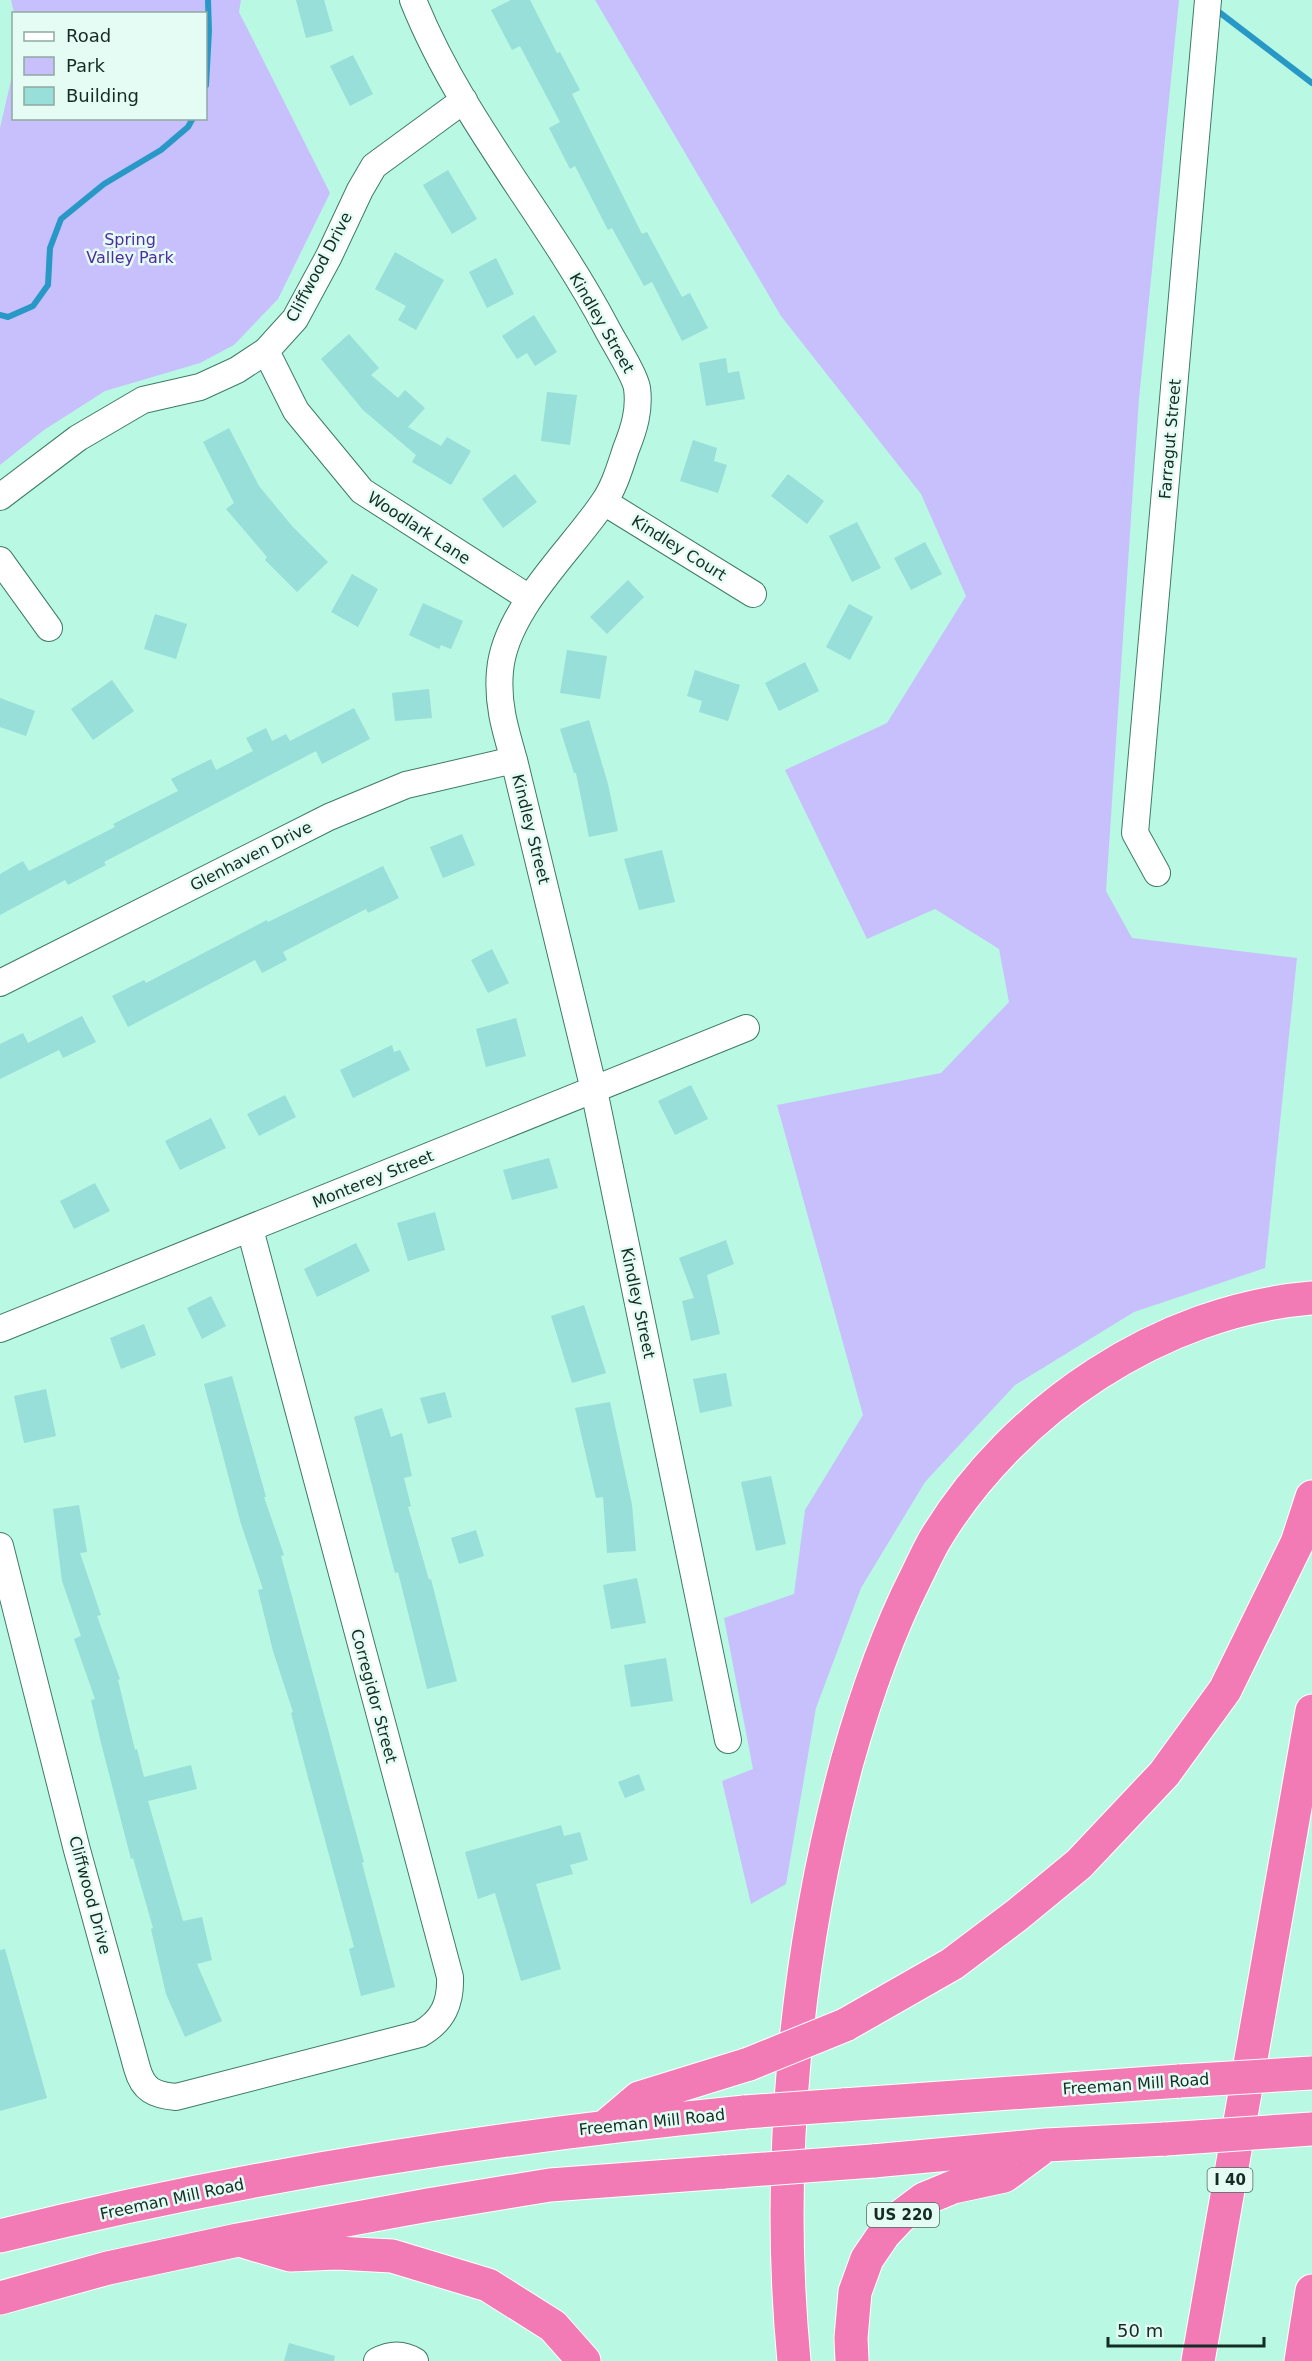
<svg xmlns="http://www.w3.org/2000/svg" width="1312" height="2361" viewBox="0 0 1312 2361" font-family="'DejaVu Sans',sans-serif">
<rect width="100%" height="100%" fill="#b9f8e2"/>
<!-- green -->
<path fill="#c8c0fd" d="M11,0H241L239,12L330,193L278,299L234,345L200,363L105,391L44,430L0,465V128L12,76L13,54L14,118H206V14L14,13Z
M595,0H1179L1139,399L1106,891L1132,938L1297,958L1265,1268L1134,1312L1015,1385L925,1482L861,1588L816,1708L786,1884L751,1904L722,1781L753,1769L724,1618L794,1594L805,1510L863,1415L777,1105L941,1073L1009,1002L999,949L935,909L867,939L785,770L887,723L966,596L921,494L781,316Z"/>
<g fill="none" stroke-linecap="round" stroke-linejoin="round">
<!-- stream -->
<path stroke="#2898c6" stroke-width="6" d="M1215,9L1312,83
M206,85L209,31L208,0
M0,315L8,317L33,306L48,285L50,248L61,219L104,184L161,150L188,127L193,118"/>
</g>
<!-- building -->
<path fill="#98ded9" d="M296,0H324L333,31L306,38Z
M511,0H530L557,53L560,52L580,90L572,94L642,234L647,232L682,297L690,293L708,328L682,341L652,282L644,286L612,228L608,230L575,166L570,169L549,128L560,122L520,46L512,50L491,10Z
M353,55L373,94L350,106L330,66Z
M448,170L477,219L452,234L423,185Z
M395,252L444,280L416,330L398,320L406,306L375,289Z
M496,258L514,294L487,308L469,272Z
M534,315L557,352L535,366L527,353L517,359L502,336Z
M349,334L379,368L371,375L398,398L405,390L425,408L408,427L441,446L447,437L471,451L451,485L412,462L416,455L363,410L321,359Z
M726,358L728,373L739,371L745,399L706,406L699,363Z
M547,392L577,395L570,445L541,441Z
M229,428L259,486L292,526L328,562L297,592L265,560L267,557L226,509L234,503L203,442Z
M693,440L717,448L714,461L727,465L718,493L680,481Z
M515,474L537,502L503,528L482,499Z
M788,474L824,501L807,524L771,496Z
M857,522L881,568L852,582L829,536Z
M925,542L942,574L911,590L894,558Z
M352,574L378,589L358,627L331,612Z
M628,580L644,597L607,634L590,617Z
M423,603L463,621L451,649L441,645L439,649L409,635Z
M849,604L873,617L850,660L826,647Z
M155,614L187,624L176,659L144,649Z
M567,650L607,656L600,699L560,693Z
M805,662L819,691L779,711L765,683Z
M695,670L740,685L728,721L699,712L702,701L687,696Z
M112,680L134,711L93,740L71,709Z
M429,689L432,718L395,721L392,693Z
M0,698L35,711L26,736L0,727Z
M354,708L370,739L322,764L316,751L104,862L106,865L68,885L65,880L0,915V874L23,861L29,871L115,827L113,824L178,791L171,779L211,759L216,770L253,751L246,738L266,728L272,741L286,734L290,741Z
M589,720L608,784L618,831L589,837L576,773H574L560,729Z
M462,834L475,865L443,878L430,847Z
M662,850L675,902L639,910L624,859Z
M383,866L399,898L368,913L366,909L283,952L287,960L262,973L255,960L128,1027L112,996L144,980L146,983L267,920L268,922Z
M492,949L509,983L488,993L471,960Z
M82,1016L96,1042L63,1058L59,1050L0,1079V1044L23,1033L28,1043Z
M516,1018L526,1056L486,1067L476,1029Z
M392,1045L394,1052L400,1050L410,1070L353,1098L340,1070Z
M691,1085L708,1119L675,1135L658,1101Z
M285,1095L296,1117L259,1136L247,1114Z
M211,1118L226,1148L180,1170L165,1141Z
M549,1158L558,1188L512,1200L503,1170Z
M95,1183L110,1211L74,1229L60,1201Z
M435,1212L445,1250L408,1261L397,1223Z
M726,1240L734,1264L707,1275L720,1334L691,1341L682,1301L694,1298L679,1258Z
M356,1243L370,1271L317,1297L304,1269Z
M211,1296L226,1326L202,1339L187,1308Z
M584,1305L606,1373L572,1383L551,1316Z
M144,1324L156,1355L121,1369L110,1338Z
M726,1373L732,1406L700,1413L693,1379Z
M232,1376L266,1497H264L284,1555L281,1556L364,1862L362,1863L395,1987L361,1996L349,1949L354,1947L306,1770L291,1713L293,1712L273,1651L258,1590L263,1589L241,1524L204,1384Z
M46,1389L56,1436L24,1443L14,1396Z
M445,1392L452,1417L428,1424L420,1398Z
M610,1402L632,1505L636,1551L607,1553L603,1497L596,1498L575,1408Z
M382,1408L391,1437L402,1433L412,1476L404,1478L411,1506L408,1507L429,1580L431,1579L457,1681L427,1689L398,1572L395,1573L354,1417Z
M771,1476L786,1544L756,1551L741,1482Z
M79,1505L87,1552L80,1553L101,1615L97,1616L120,1679L118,1680L135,1750L137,1749L144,1777L191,1765L197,1789L148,1801L183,1921L202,1917L212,1960L197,1964L222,2021L185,2037L166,1994L151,1929L153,1928L133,1858L131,1859L101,1743L91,1700L95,1699L74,1639L81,1636L62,1581L53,1509Z
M476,1530L484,1556L459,1564L451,1538Z
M637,1578L646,1623L611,1629L603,1585Z
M666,1658L673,1701L631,1707L624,1665Z
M639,1774L645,1790L625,1798L618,1782Z
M561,1825L564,1836L580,1832L588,1860L570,1865L573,1874L536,1884L561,1969L521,1981L495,1893L478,1899L465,1852Z
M5,1949L47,2098L0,2111V1950Z
M289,2343L335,2356L334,2361H284Z"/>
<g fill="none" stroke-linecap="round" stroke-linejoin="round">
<defs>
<path id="street" d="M413,0C460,118 547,216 606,327C613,341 635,375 637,388C640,410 634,429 626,449C620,467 614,488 603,503C570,552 505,610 500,671C497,703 505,729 514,760L594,1090L728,1740
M266,351L296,411L362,491L529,598
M0,497L78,438L143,400L200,387L237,370L266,351L295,319L329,256L360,190L374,166L464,100
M604,502L753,594
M0,560L49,628
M1157,873L1135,833L1208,0
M0,983L329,817L406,785L514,760
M0,1329L746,1028
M0,1546L77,1850L137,2068C143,2090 154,2095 176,2097L420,2034C443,2021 451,2003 450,1977L250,1229
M377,2361C390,2354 402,2353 415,2361"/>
<path id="highway" d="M845,2025L952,1964L1017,1915L1079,1864L1164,1774L1225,1690L1297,1543L1312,1497
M843,2105L1180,2081
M606,2126L639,2098L749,2064
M873,2161L1046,2145L1166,2139
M0,2236C245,2175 494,2137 745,2112
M246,2242L290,2255L337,2253L392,2256L488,2285L553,2326L584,2361
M0,2298L108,2268L238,2240L428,2205L550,2185L724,2172
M794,2361C775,2165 796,1951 847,1762C865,1698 886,1636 916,1577C923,1563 929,1549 937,1536C1015,1409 1161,1310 1312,1298
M852,2361L851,2338L855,2292L867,2259L884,2234L900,2217L924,2199L953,2187L1004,2176L1046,2145
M1198,2361L1312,1711
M1301,2361L1312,2291"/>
</defs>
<!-- street casing -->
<use href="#street" stroke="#3f7b68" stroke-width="28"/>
<!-- highway casing -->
<use href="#highway" stroke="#fff" stroke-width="35"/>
<!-- street -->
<use href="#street" stroke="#fff" stroke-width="26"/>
<!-- highway -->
<use href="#highway" stroke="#f27bb6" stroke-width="33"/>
<defs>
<path id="highway-bridge" d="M749,2064L845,2025
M1180,2081L1312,2073
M745,2112L843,2105
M1166,2139L1312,2129
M724,2172L873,2161"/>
</defs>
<!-- highway-bridge casing -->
<use href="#highway-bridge" stroke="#fff" stroke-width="35" stroke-linecap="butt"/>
<!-- highway-bridge -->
<use href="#highway-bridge" stroke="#f27bb6" stroke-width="33"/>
</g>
<g text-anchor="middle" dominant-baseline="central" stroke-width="5" stroke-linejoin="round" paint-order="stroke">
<!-- shield labels -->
<g fill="#e4fcf3" stroke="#526a62" stroke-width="1.5">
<rect x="1207.5" y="2168" width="45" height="24" rx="4.5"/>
<rect x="867" y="2203" width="72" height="24" rx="4.5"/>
</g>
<g font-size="15" font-weight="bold" fill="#132c24">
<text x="1230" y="2180">I 40</text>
<text x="903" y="2215">US 220</text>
</g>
<!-- park labels -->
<g font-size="16" fill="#502ca1" stroke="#e4fcf3">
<text x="130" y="239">Spring<tspan x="130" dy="18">Valley Park</tspan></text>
</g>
<!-- street labels -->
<g font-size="16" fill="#132c24" stroke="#e4fcf3">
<text transform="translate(319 267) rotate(-62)">Cliffwood Drive</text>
<text transform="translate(602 323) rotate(60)">Kindley Street</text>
<text transform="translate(1170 439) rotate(-85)">Farragut Street</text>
<text transform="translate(419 528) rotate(33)">Woodlark Lane</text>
<text transform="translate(679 548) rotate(32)">Kindley Court</text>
<text transform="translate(531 829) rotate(76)">Kindley Street</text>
<text transform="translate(251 856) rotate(-27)">Glenhaven Drive</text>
<text transform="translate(373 1179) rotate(-22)">Monterey Street</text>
<text transform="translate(638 1303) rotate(78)">Kindley Street</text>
<text transform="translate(374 1696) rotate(75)">Corregidor Street</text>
<text transform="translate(90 1895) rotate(75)">Cliffwood Drive</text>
<text transform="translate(1136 2084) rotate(-4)">Freeman Mill Road</text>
<text transform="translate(652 2122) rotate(-6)">Freeman Mill Road</text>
<text transform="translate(172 2199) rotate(-12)">Freeman Mill Road</text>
</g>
</g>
<!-- legend -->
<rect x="12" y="12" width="195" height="108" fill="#e4fcf3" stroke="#90a9a0" stroke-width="1.5"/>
<rect x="24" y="32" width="30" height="9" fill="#ffffff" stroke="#90a9a0" stroke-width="1.5"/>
<text x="66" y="42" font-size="18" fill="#132c24">Road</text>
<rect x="24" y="57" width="30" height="18" fill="#c8c0fd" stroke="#90a9a0" stroke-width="1.5"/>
<text x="66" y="72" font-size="18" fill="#132c24">Park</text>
<rect x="24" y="87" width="30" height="18" fill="#98ded9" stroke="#90a9a0" stroke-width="1.5"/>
<text x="66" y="102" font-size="18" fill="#132c24">Building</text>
<!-- scale -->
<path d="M1108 2337v9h156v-9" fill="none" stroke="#132c24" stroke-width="3"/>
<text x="1117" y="2337" font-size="18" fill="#132c24" stroke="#e4fcf3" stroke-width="4.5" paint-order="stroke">50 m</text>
</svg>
